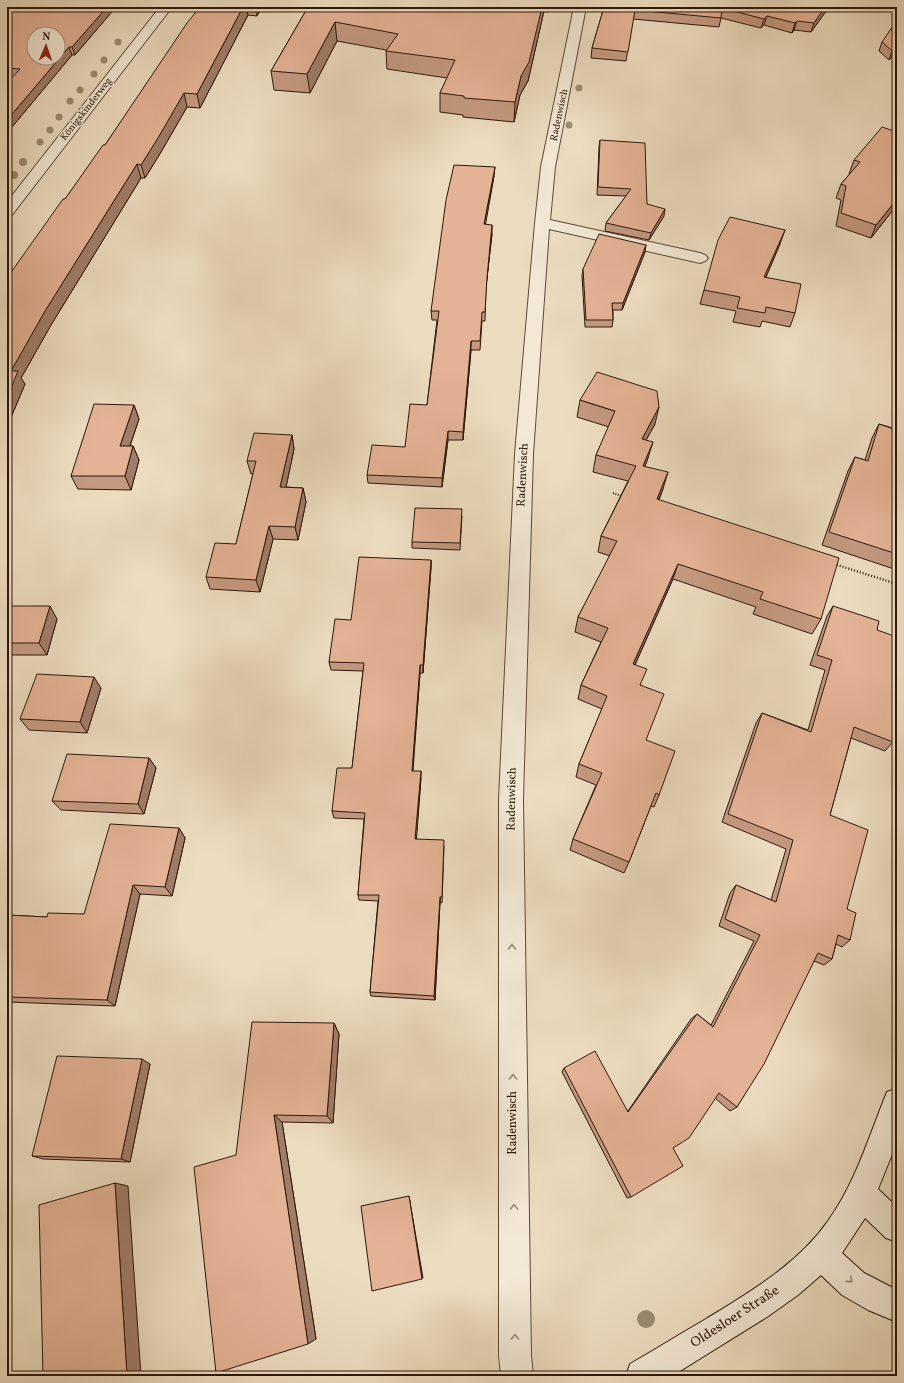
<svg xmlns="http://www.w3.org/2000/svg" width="904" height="1383" viewBox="0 0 904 1383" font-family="Vollkorn,serif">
<rect width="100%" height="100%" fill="#ecdcbf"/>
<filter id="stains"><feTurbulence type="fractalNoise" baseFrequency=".005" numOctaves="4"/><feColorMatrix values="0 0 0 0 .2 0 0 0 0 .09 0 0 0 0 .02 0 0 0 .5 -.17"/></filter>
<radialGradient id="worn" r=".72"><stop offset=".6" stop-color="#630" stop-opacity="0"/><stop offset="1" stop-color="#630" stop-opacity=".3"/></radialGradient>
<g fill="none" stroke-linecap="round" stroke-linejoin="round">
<defs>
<path id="street" d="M160,7H172L12,215L7,216V202Z
M574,7H586L555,167L550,220L700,253L705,255L708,258L705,261L700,263L549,229L533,454L523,799L531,1355L533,1376H501L499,1355V799L515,454L535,223L541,167Z
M876,7H897V12L878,9Z"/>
<path id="secondary" d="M897,1088V1142L878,1189L897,1207V1242L886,1238L865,1218L842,1253L864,1273L897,1290V1322L868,1310L842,1295L821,1275L798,1295L767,1317L672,1376H626L630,1364C656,1349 680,1334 706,1319C750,1292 798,1264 828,1221C856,1182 869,1136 887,1092Z"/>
</defs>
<!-- street casing -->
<use href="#street" stroke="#5d4939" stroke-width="2"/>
<!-- secondary casing -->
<use href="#secondary" stroke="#2d180c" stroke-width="2"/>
<!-- path-far1 -->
<path stroke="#2d180c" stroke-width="2" stroke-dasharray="1 1.5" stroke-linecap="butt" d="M613,493L624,497"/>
<!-- path -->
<path stroke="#2d180c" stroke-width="2.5" stroke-dasharray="1 2" stroke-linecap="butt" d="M834,564L897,584"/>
<!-- street -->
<use href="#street" fill="#f3e8d5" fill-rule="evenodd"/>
<!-- secondary -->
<use href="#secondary" fill="#f3e8d5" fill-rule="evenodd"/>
</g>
<!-- trees -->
<g fill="#998c73">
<circle cx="118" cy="42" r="3.5"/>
<circle cx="104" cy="60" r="3.5"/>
<circle cx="94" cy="74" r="3.5"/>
<circle cx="579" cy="88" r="3.5"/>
<circle cx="80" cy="90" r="3.5"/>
<circle cx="70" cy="101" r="3.5"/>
<circle cx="59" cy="117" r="3.5"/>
<circle cx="569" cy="125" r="3.5"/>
<circle cx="50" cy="130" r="3.5"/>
<circle cx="40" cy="142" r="3.5"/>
<circle cx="23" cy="162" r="4"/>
<circle cx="14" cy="175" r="4"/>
<circle cx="646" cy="1319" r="9"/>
</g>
<!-- wall -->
<path fill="#c49980" stroke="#2d180c" d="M7,7H116L75,55H72L7,133V83L13,77L7,76Z
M200,7H262L257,16L248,15L200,108L187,107L161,152L145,178H141L51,325L21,378L25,384L7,427L65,199L105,145Z
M308,7H548V12L544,11L528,81L520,95L514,122L463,117V115L440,112V93L447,78L387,69L386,50L337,41L310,93L274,90L271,71Z
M604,7H829L811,32L794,30L792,33L764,25L761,28L721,18L719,27L633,19L626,61L591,58L592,48Z
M882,42L897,51L889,60L879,51Z
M897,132V205L871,238L836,226L841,200L836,198L841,184L850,174H849L854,160Z
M600,140L647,204L664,216L649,240L605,231L606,223L626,196L597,195L599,147Z
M494,176L485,224L492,234L486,286L485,321H482L480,350H471L463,440H448L442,487L368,483L367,475L405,447L427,405L437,320H432L431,311Z
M780,244L766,277L795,313L790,327L762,321L760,327L733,322L736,311L700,304L704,290Z
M645,252L622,310H613V320L612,327H585L582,276L583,269Z
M580,400L655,424L646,440L648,458L645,466L663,489L659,500L821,619L812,634L753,614L756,607L673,579L635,665L641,686L646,740L659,795L654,807L651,806L629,862L624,873L570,850L573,839L596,785L576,777L579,764L602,709L578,699L581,685L601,642L575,632L578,617L610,556L598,552L601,536L628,481L593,472L596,455L609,427L577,417Z
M134,405L139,419L130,446H133L139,460L131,490L78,489L71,476Z
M879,424L896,429L897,425V570L822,545L848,471L855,457L865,460L872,438Z
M292,435L294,449L286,487L303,488L306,502L298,540L273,539L260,592L210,589L206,577L236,544L253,474H251L247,461Z
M462,516L460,550L412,548V542Z
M431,560V568L423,673H420L413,771L421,778L416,839L444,846L442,903L440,902L435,1000L371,996L370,992L378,901L359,900L358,895L364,819L334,818L332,811L352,768L363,671L331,670L329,662L351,620Z
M7,606L57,619L47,655H7Z
M833,606L877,630L893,742L885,751L851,738L830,815L847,909L850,940L842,947L836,944L832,959L824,965L814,961L737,1107L730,1111L715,1098L631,1197L627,1198L562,1072L564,1068L628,1111L691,1019L697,1014L711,1025L754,941L719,926L730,893L736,885L771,900L786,849L722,822L756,723L762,713L808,730L825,670L810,665L827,616Z
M101,688L87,733L29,730L20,719Z
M149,758L156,768L144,814L61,810L52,801Z
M179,828L185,838L172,896L140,894L115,1006L7,1002V915L47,917L84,914Z
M334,1023L339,1034L333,1123L282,1122L316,1339L236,1155Z
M150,1064L130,1162L43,1159L32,1156Z"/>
<!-- shaded-wall -->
<path fill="#a07d68" stroke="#2d180c" d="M107,7H116L75,55L72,47Z
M243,7H246L248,15L200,108L197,94Z
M256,7H262L257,16Z
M542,7H544V11L528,81L520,95L514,122L515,102L521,76Z
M825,7H829L811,32L814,23Z
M767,16L764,25L761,28L764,19Z
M797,21L794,30L792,33L795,23Z
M335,22L337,41L310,93L307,74Z
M897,46V51L889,60L892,51Z
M69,47L72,55L7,133V120Z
M184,93L187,107L161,152L145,178L141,165Z
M137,164L141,178L51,325L21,378L25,384L7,427V397L11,371L45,311Z
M495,167L494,176L484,233V224Z
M897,199V205L871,238L876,225Z
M665,209L664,216L649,240L651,233Z
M492,225V234L486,286L487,278Z
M785,230L780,244L760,291L764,277Z
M646,245L645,252L622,310L623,303Z
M471,341V350L463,440V432Z
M134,405L139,419L125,460L120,446Z
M659,407L655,424L638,455L642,439Z
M448,431V440L442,487V478Z
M292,435L294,449L283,501L280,487Z
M653,442L648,458L639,482L643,466Z
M133,446L139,460L131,490L125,476Z
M668,472L663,489L652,515L657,499Z
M303,488L306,502L298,540L295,527Z
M269,526L273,539L260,592L256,580Z
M431,560V568L423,673V665Z
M678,564L673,579L629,678L633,664Z
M50,606L57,619L47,655L39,643Z
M420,665V673L412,778V771Z
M94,677L101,688L87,733L80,722Z
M149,758L156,768L144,814L138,804Z
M421,771V778L416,846L415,839Z
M179,828L185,838L172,896L165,887Z
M133,885L140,894L115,1006L107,1000Z
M440,897V902L435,1000L434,996Z
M334,1023L339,1034L333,1123L327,1116Z
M142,1059L150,1064L130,1162L121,1159Z
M274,1115L282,1122L316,1339L308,1344Z
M115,1183L128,1186L141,1376H127Z
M409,1196L423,1278L422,1279Z"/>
<!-- building -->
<path fill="#e4b295" stroke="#2d180c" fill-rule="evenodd" d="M7,7H107L72,47H69L7,120V83L20,69L7,68ZM34,34H58V58H34Z
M200,7H243L197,94L184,93L158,138L141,165L137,164L45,311L11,371H18L7,397V278L63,199H65L103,145H105L187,23Z
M308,7H542L529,62L521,76L515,102L464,98V96L440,93L455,60L386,51L398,34L335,22L307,74L271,71Z
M604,7H825L814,23L797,21L795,23L767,16L764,19L722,8L721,18L635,10L628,52L592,48Z
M897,20V46L892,51L882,42Z
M882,127L897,132V199L876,225L841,213L846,186L841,184L860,162L854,160Z
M600,140L645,143L647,204L665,209L651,233L606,223L631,189L598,187Z
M454,165L495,167L484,224L492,225L487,278L485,312H482L480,341H471L463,432L448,431L442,478L367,475L372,445L405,447L410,404L427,405L439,311H431L446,200Z
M730,217L785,230L764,277L801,284L795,313L766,307L765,313L737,308L740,297L704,290L718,240Z
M599,234L646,245L623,303H612L613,320H586L583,269Z
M597,372L657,391L659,407L642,439L653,442L643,466L668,472L657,499L839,558L821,619L760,599L763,592L678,564L633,664L647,669L640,685L664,694L646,740L675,751L659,795L656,793L629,862L573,839L602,773L579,764L607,696L581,685L608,628L578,617L617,541L601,536L636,466L596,455L615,411L580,400Z
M94,404L134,405L120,446H133L125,476H71Z
M879,424L897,430V554L829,532L855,457L868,461Z
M254,433L292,435L280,487L303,488L295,527L269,526L256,580L206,577L215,543L236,544L256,461H247Z
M415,508L462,509L460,543L412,542Z
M359,557L431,560L423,665H420L412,771H421L415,839L444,840L442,897H440L434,996L370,992L379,895H358L365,813L332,811L337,768H352L364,663L329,662L335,619L351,620Z
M7,606H50L39,643H7Z
M833,606L879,621L877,630L897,637V725L893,742L854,727L830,815L868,830L847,909L856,913L850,940L838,935L832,959L818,953L764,1064L737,1107L719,1093L689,1138L673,1148L683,1166L631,1197L564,1068L595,1051L628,1112L697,1014L713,1027L760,935L725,919L736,885L776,902L793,840L728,814L762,713L811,732L832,660L817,655Z
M37,674L94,677L80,722L20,719Z
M67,754L149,758L138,804L52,801Z
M110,824L179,828L165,887L133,885L107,1000L7,997V915L47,917L48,913L84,914Z
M252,1022L334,1023L327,1116L274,1115L308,1344L216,1373L194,1167L236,1155Z
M57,1056L142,1059L121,1159L32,1156Z
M115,1183L127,1376H43L39,1205Z
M409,1196L422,1279L372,1291L361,1206Z"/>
<!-- one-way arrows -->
<defs><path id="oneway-chevron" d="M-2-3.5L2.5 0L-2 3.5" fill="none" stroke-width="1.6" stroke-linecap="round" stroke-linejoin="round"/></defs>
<g stroke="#9a8a7b">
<use href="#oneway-chevron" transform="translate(512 947) rotate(-90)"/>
<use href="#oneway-chevron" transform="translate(513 1077) rotate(-90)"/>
<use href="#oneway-chevron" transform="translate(514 1207) rotate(-90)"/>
<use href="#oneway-chevron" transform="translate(850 1280) rotate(41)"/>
<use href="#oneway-chevron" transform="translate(515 1337) rotate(-90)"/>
</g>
<g text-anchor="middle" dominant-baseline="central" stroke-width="3" stroke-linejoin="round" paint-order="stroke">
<!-- far-street labels -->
<g font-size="10" fill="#2d180c" stroke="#f3e8d5">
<text transform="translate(86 109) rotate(-52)">Königskinderweg</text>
<text transform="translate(559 115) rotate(-78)">Radenwisch</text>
</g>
<!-- street labels -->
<g font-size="12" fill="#2d180c" stroke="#f3e8d5">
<text transform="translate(523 475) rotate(-87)">Radenwisch</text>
<text transform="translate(512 799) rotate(-89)">Radenwisch</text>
<text transform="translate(513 1123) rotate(-90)">Radenwisch</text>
</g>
<!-- near-street labels -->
<g font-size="14" fill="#2d180c" stroke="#f3e8d5">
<text transform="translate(735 1317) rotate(-33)">Oldesloer Straße</text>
</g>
</g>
<!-- margin -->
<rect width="904" height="1383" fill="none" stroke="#ecdcbf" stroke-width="24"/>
<rect x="8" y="8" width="888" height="1367" fill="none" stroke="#2d180c" stroke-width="2"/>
<rect x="12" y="12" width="880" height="1359" fill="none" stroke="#2d180c"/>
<!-- north arrow -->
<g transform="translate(46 46) rotate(2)"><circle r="19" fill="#f3e8d5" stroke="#a49585"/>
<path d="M0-3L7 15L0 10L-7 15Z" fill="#8f2418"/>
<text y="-6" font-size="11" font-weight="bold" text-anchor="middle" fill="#2d180c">N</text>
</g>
<rect width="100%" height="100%" filter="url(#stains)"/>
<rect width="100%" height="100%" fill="url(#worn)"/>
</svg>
